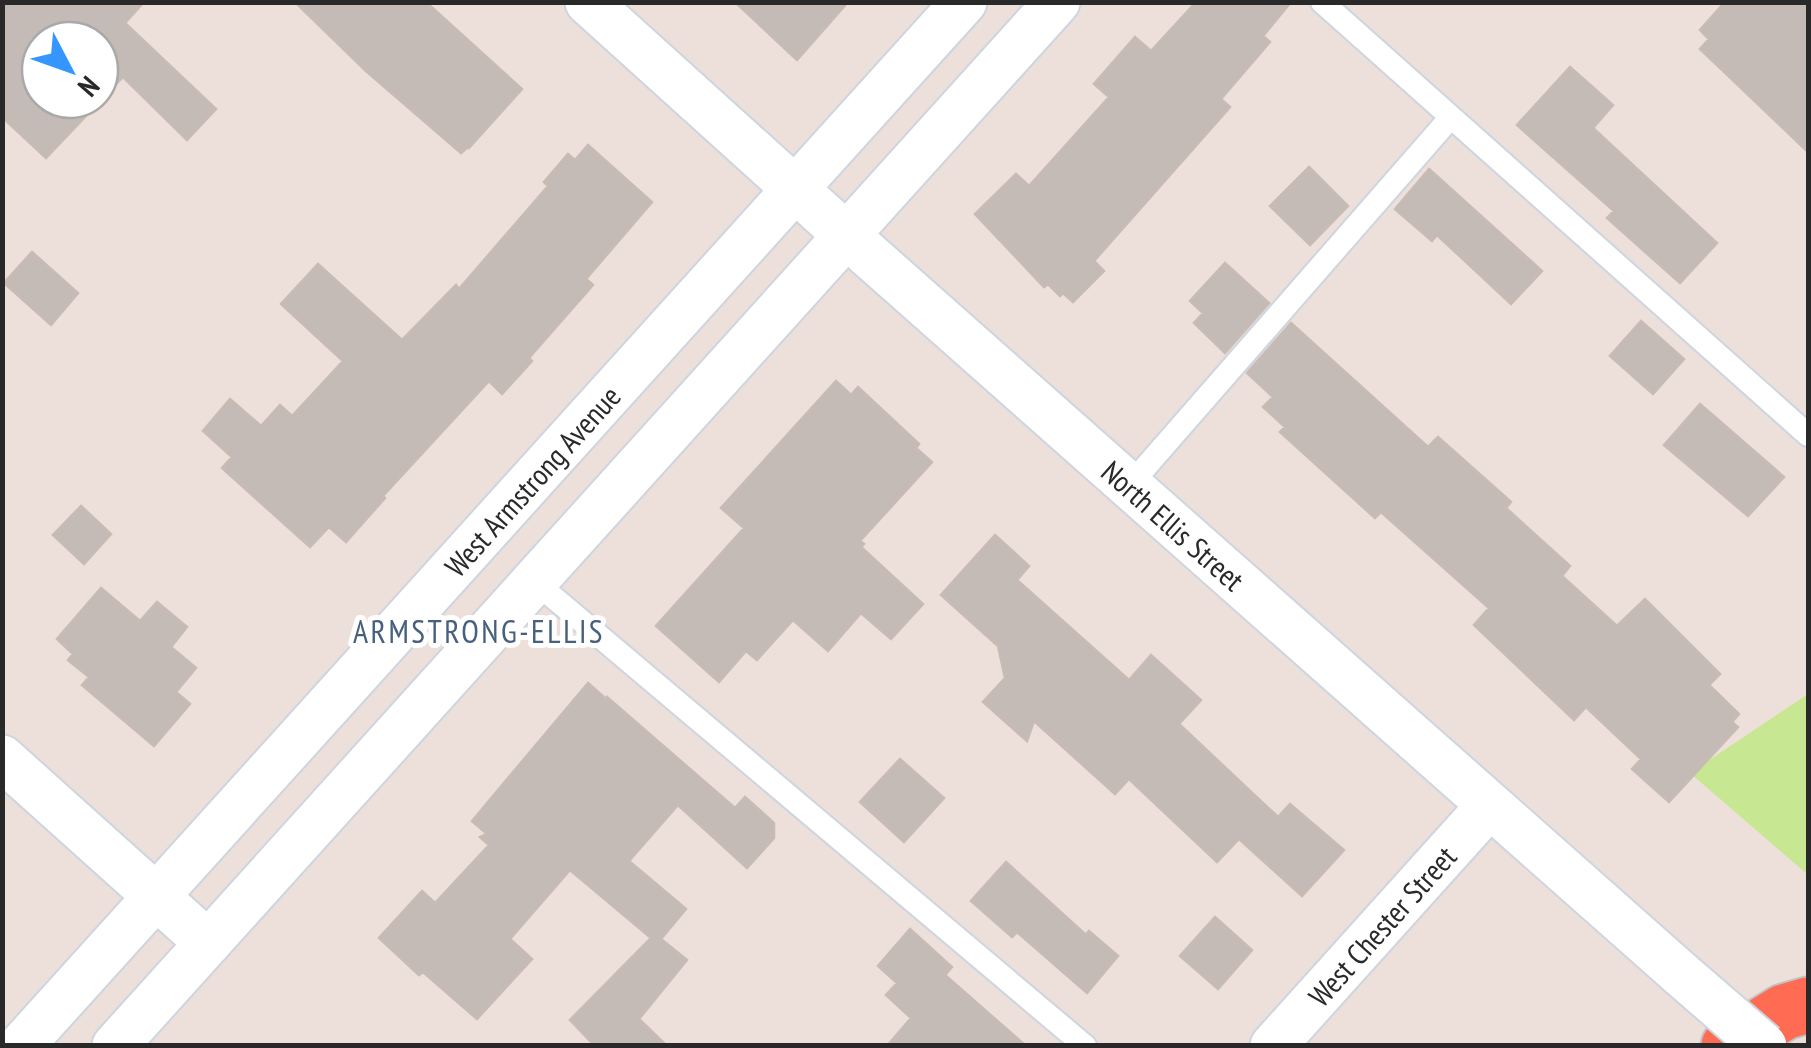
<svg xmlns="http://www.w3.org/2000/svg" width="1811" height="1048" viewBox="0 0 1811 1048" font-family="'PT Sans Narrow',sans-serif">
<rect width="100%" height="100%" fill="#eddfda"/>
<!-- green -->
<path fill="#c8e793" d="M1808,694V873L1807,874L1690,773Z"/>
<!-- building -->
<path fill="#c4bbb6" stroke="#c8bbb4" stroke-width="2.5" fill-rule="evenodd" d="M2,2H144L125,23L216,109L187,140L123,77L46,158L2,117ZM40,40H100V100H40Z
M295,2H426L522,89L469,148L468,147L461,153L366,71Z
M735,2H848L797,60Z
M1196,2H1291L1263,36L1270,42L1221,99L1230,107L1094,261L1104,271L1073,302L1063,293L1060,296L1048,284L1044,287L975,214L1016,174L1029,186L1109,97L1094,84L1135,37L1151,51Z
M1725,2H1808V152L1700,49L1709,39L1700,30Z
M1570,67L1613,105L1593,128L1717,243L1680,283L1607,218L1614,211L1517,125Z
M588,145L652,202L586,279L593,285L529,358L532,361L502,394L489,381L383,496L385,498L346,542L329,527L310,547L222,468L232,457L203,431L230,399L261,426L280,405L292,416L343,361L281,304L318,264L402,340L456,285L459,289L548,186L544,182L568,154L575,160Z
M1309,167L1348,206L1310,245L1270,206Z
M1429,169L1542,271L1511,304L1437,235L1432,241L1395,209Z
M32,252L78,293L51,325L4,283Z
M1225,263L1269,303L1225,353L1194,323L1203,313L1190,301Z
M1641,321L1684,359L1653,394L1610,356Z
M1291,323L1428,447L1438,437L1511,502L1506,508L1570,566L1562,576L1617,626L1645,599L1720,674L1709,685L1739,714L1732,722L1738,727L1669,802L1632,769L1641,759L1586,707L1574,720L1474,625L1489,608L1381,512L1375,518L1280,432L1285,427L1263,407L1273,397L1247,373Z
M836,381L851,395L858,387L919,444L916,448L932,462L860,541L864,544L861,547L923,604L891,639L861,613L828,651L793,620L757,660L746,651L719,682L656,626L744,528L721,508Z
M1700,404L1784,477L1748,516L1664,445Z
M81,506L111,534L84,564L53,535Z
M995,535L1029,566L1017,580L1129,680L1151,655L1201,700L1179,724L1278,817L1290,804L1344,850L1302,896L1239,839L1217,862L1129,779L1115,794L1034,721L1027,741L983,702L1005,678L998,646L941,595Z
M101,588L140,621L157,602L187,627L171,647L196,668L176,692L190,704L154,746L82,685L89,677L68,660L73,654L57,639Z
M588,683L606,699L607,697L735,808L745,797L774,823V838L747,868L678,805L629,861L686,909L661,939L687,960L639,1019L667,1046H595L570,1020L651,938L570,870L510,939L532,959L477,1019L423,972L419,975L379,938L422,891L435,903L489,845L480,837L487,834L472,821Z
M900,759L944,798L904,842L860,802Z
M1006,862L1086,935L1089,931L1118,956L1087,993L1017,932L1012,937L971,901Z
M1215,917L1252,950L1218,989L1180,956Z
M910,929L952,967L945,975L1026,1046H887L911,1018L886,995L897,983L878,966Z"/>
<g fill="none" stroke-linecap="round" stroke-linejoin="round">
<defs>
<path id="lane" d="M1322,2L1808,435
M1129,486L1451,117
M534,581L1085,1046"/>
<g id="street">
<path id="s1" d="M588,2L846,235L1682,975"/>
<path d="M2,758L208,943"/>
<path id="s2" d="M21,1046L964,2"/>
<path d="M115,1046L1057,2"/>
<path id="s3" d="M1273,1046L1489,806"/>
</g>
<path id="highway" d="M1729,1046L1784,1012L1808,1005"/>
</defs>
<!-- lane casing -->
<use href="#lane" stroke="#cdd5df" stroke-width="26"/>
<!-- street casing -->
<use href="#street" stroke="#cdd5df" stroke-width="49"/>
<!-- highway casing -->
<use href="#highway" stroke="#c3c3c3" stroke-width="59"/>
<!-- lane -->
<use href="#lane" stroke="#fff" stroke-width="22"/>
<!-- street -->
<use href="#street" stroke="#fff" stroke-width="45"/>
<!-- highway -->
<use href="#highway" stroke="#ff6b53" stroke-width="55"/>
<defs>
<path id="street-bridge" d="M1682,975L1764,1046"/>
</defs>
<!-- street-bridge casing -->
<use href="#street-bridge" stroke="#cdd5df" stroke-width="49" stroke-linecap="butt"/>
<!-- street-bridge -->
<use href="#street-bridge" stroke="#fff" stroke-width="45"/>
</g>
<g text-anchor="middle" dominant-baseline="central" stroke-width="10" stroke-linejoin="round" paint-order="stroke">
<!-- street labels -->
<g font-size="30" fill="#292929" stroke="#fff">
<text stroke="none"><textPath href="#s2" startOffset="762">West Armstrong Avenue</textPath></text>
<text stroke="none"><textPath href="#s1" startOffset="785">North Ellis Street</textPath></text>
<text stroke="none"><textPath href="#s3" startOffset="162">West Chester Street</textPath></text>
</g>
<!-- neighbourhood labels -->
<g font-size="32" letter-spacing="2.5" fill="#47607d" stroke="#fff">
<text x="479" y="631">ARMSTRONG-ELLIS</text>
</g>
</g>
<!-- border -->
<rect width="1811" height="1048" fill="none" stroke="#292929" stroke-width="10"/>
<!-- north arrow -->
<g transform="translate(70 70) rotate(131)"><circle r="48" fill="#ffffff" stroke="#a9a9a9" stroke-width="2.5"/>
<path d="M0-8L18 38L0 25L-18 38Z" fill="#3596ff"/>
<text y="-15" font-size="28" font-weight="bold" text-anchor="middle" fill="#292929">N</text>
</g>
</svg>
